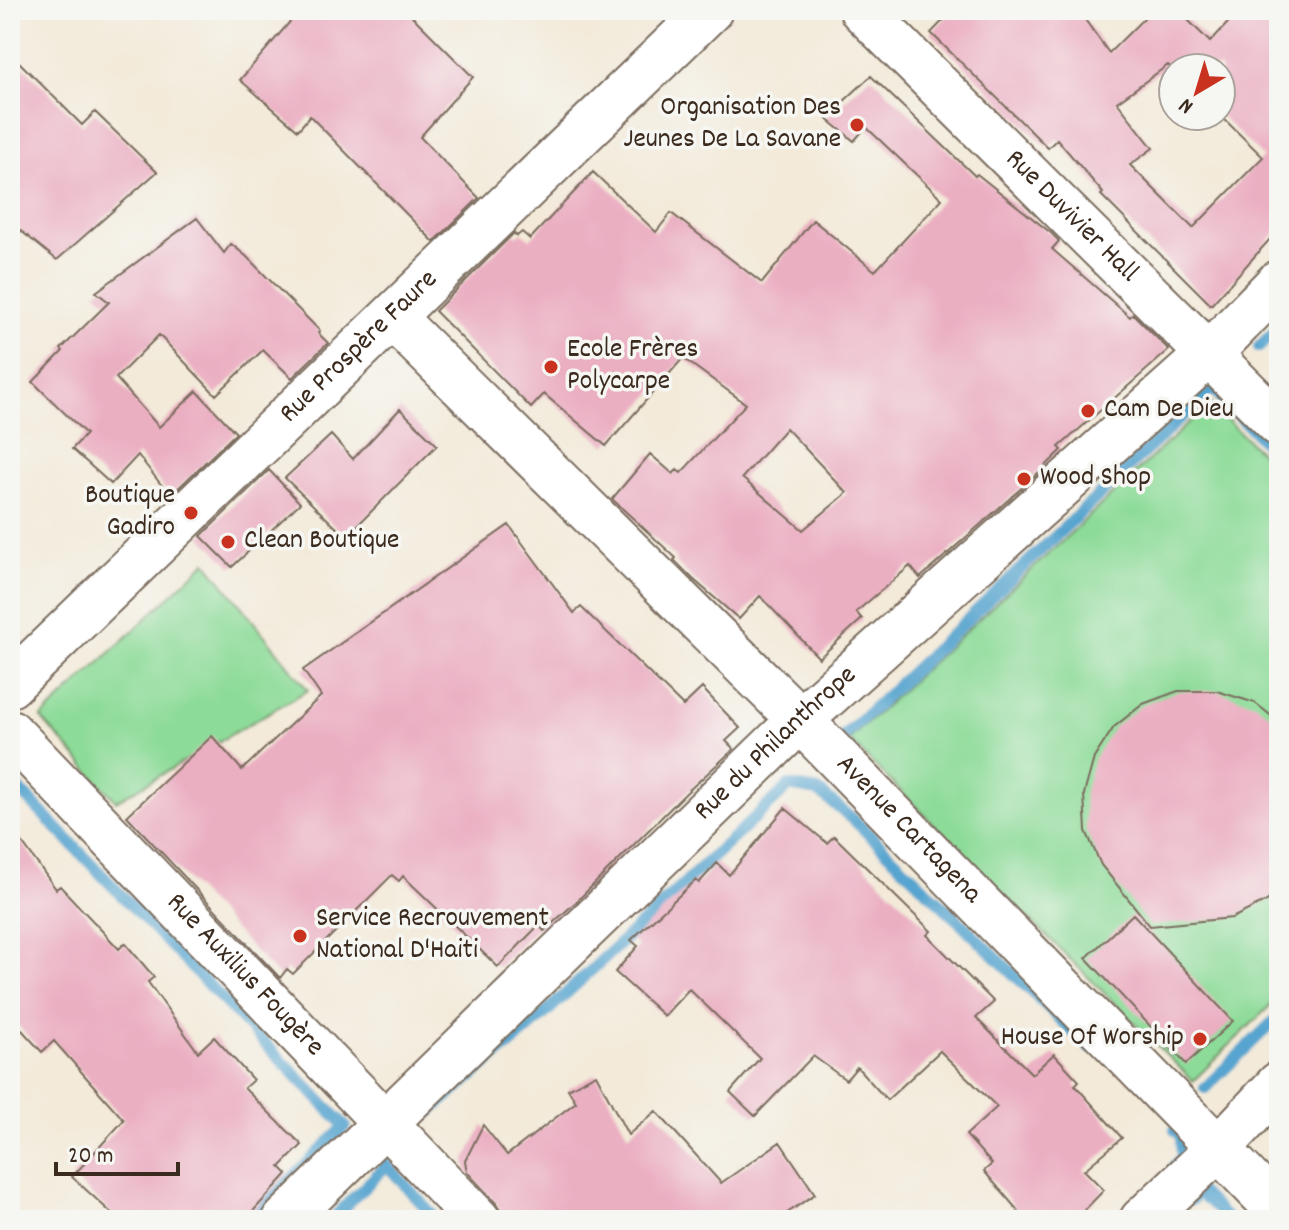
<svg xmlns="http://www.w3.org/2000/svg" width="1289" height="1230" viewBox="0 0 1289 1230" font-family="Dekko,sans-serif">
<rect width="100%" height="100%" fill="#f6f6f2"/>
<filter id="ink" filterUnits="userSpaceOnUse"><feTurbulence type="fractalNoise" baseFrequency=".0125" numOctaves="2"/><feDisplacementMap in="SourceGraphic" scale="16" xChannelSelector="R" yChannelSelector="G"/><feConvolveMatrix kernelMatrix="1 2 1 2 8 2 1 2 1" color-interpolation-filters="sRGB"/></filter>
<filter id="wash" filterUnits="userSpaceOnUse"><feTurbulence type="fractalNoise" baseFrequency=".006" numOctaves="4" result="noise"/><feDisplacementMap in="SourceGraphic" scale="32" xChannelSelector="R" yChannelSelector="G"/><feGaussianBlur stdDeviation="1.8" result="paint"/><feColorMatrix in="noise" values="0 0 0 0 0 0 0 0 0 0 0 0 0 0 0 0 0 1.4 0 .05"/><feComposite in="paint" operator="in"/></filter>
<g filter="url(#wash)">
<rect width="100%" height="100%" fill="#f3ead9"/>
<!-- green -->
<path fill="#8ddb99" stroke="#64825c" stroke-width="2" d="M1210,403L1279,471V997L1193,1081L849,740Z
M206,562L308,690L116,801L41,718Z"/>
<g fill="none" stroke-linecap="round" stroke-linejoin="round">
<!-- stream -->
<path stroke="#56a4cf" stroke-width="12" d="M1259,347L1279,327
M1214,390L1279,457
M844,736L1206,394
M10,780L345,1126L251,1220
M1205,1088L1279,1016
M420,1120L526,1031L789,786L818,791L853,819L1090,1048
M1174,1166L1182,1158L1181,1135L1175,1130
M1191,1200L1199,1191L1228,1220
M331,1220L387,1165L437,1220"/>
</g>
<g id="blocks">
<!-- building -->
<path fill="#ebafc2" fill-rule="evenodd" d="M300,10H406L473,77L420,137L479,198L434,242L310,116L298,130L240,80Z
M953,10H1078L1109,53L1152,10H1178L1210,42L1240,10H1279V229L1211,305L1101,195L1103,193L1057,139L1048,148L931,33ZM1168,65L1173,69L1221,68V116L1263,157L1193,228L1130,165L1153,148L1117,102Z
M10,53L82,125L95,112L157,172L57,260L10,222Z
M871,76L975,176L977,174L1051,233L1059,241L1052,249L1130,317L1133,314L1169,350L1059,447L1062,450L1034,477L920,578L910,566L856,612L862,619L819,658L760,596L739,619L693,579L674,560L676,558L612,499L650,454L673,474L677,470L681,473L746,404L683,358L606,446L544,394L531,408L435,311L514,233L517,236L522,232L530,239L593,172L656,232L671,213L762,283L813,220L875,271L942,199L866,127L854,141L826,118ZM786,428L847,493L803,530L742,478Z
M197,218L224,253L231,244L246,256L320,331L318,333L328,343L292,378L263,350L216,395L159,335L116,378L159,427L197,391L236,433L170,496L138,455L111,484L72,449L86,434L33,382L63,351L61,349L109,302L96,292Z
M400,409L437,445L346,537L285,478L331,435L353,459Z
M269,470L300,503L232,567L201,536Z
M509,525L574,613L581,607L683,706L702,688L740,728L726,741L734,749L687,792L576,902L544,931L539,925L498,967L403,876L399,881L392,875L293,974L287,969L280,978L127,816L212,736L242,770L321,696L303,670Z
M1178,691H1217L1255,703L1279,722V889L1267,901L1232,918L1150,926L1101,865L1086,831L1084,794L1094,758L1114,727L1143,704Z
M785,808L827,843L834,836L931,931L927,935L994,1002L976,1018L1032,1074L1054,1054L1079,1081L1075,1085L1122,1138L1084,1170L1104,1190L1075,1220H1026L984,1171L992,1164L966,1135L997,1107L940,1051L887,1100L857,1067L846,1080L813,1056L755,1116L730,1092L760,1058L689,989L664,1016L615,972L638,946L631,940L696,880L699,883L717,863L729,875Z
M10,826L56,889L60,886L119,949L125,943L154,977L148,982L198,1052L214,1037L253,1080L244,1088L302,1145L280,1167L287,1174L245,1220H119L72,1177L124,1120L54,1041L42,1052L10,1017Z
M1133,914L1233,1021L1186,1064L1086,958Z
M596,1074L628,1135L656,1111L721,1183L780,1142L815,1194L777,1220H502V1213L496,1203L467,1172L465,1161L483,1125L507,1155L576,1102L568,1089Z"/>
</g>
</g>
<g filter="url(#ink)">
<use href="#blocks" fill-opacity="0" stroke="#7b6d5f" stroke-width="2"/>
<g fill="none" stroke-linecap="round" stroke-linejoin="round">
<defs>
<g id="street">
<path id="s1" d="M393,318L800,720L1279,1211"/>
<path id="s2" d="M10,685L710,10"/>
<path id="s3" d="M10,732L478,1220"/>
<path id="s4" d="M285,1220L800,720L1209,354L1279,282"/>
<path d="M1142,1220L1218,1149L1279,1084"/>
</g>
<g id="secondary">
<path id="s5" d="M862,10L1279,424"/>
</g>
</defs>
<!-- street casing -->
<use href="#street" stroke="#7b6d5f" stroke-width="48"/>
<!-- secondary casing -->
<use href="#secondary" stroke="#7b6d5f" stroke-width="48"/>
<!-- street -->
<use href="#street" stroke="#fff" stroke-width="44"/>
<!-- secondary -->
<use href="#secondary" stroke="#fff" stroke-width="44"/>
</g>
</g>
<!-- markers -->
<g fill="#c8321e" stroke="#f6f6f2" stroke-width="3">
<circle cx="857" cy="125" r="8"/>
<circle cx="551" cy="367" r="8"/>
<circle cx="1088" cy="411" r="8"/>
<circle cx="1024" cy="479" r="8"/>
<circle cx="191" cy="513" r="8"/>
<circle cx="228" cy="542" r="8"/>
<circle cx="300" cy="936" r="8"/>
<circle cx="1200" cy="1039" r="8"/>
</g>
<g text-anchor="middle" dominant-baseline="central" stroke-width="7" stroke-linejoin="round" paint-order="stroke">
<!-- poi labels -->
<g font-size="28" fill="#3b2a1e" stroke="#f6f6f2" text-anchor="start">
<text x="841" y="109" text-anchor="end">Organisation Des<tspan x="841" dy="32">Jeunes De La Savane</tspan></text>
<text x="567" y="351">Ecole Frères<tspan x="567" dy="32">Polycarpe</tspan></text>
<text x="1104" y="411">Cam De Dieu</text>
<text x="1040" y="479">Wood Shop</text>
<text x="175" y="497" text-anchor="end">Boutique<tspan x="175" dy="32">Gadiro</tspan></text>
<text x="244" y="542">Clean Boutique</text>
<text x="316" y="920">Service Recrouvement<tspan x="316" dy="32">National D'Haiti</tspan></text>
<text x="1184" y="1039" text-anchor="end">House Of Worship</text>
</g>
<!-- street labels -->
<g font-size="28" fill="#3b2a1e" stroke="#f6f6f2">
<text stroke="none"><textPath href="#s5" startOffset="294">Rue Duvivier Hall</textPath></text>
<text stroke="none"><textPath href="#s2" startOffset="486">Rue Prospère Faure</textPath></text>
<text stroke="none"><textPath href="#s4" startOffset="684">Rue du Philanthrope</textPath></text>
<text stroke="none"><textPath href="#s1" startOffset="726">Avenue Cartagena</textPath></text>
<text stroke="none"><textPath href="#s3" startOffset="338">Rue Auxilius Fougère</textPath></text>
</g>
</g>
<!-- margin -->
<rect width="1289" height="1230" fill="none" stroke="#f6f6f2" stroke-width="40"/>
<!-- north arrow -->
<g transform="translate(1197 92) rotate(218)"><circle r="38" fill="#f6f6f2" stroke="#aba49d" stroke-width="2"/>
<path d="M0-6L14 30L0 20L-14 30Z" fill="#c8321e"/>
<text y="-12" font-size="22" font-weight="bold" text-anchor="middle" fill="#3b2a1e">N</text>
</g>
<!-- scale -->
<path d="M56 1162v12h122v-12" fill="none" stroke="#3b2a1e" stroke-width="4"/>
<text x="68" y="1162" font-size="24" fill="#3b2a1e" stroke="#f6f6f2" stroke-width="6" paint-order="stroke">20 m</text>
</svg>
